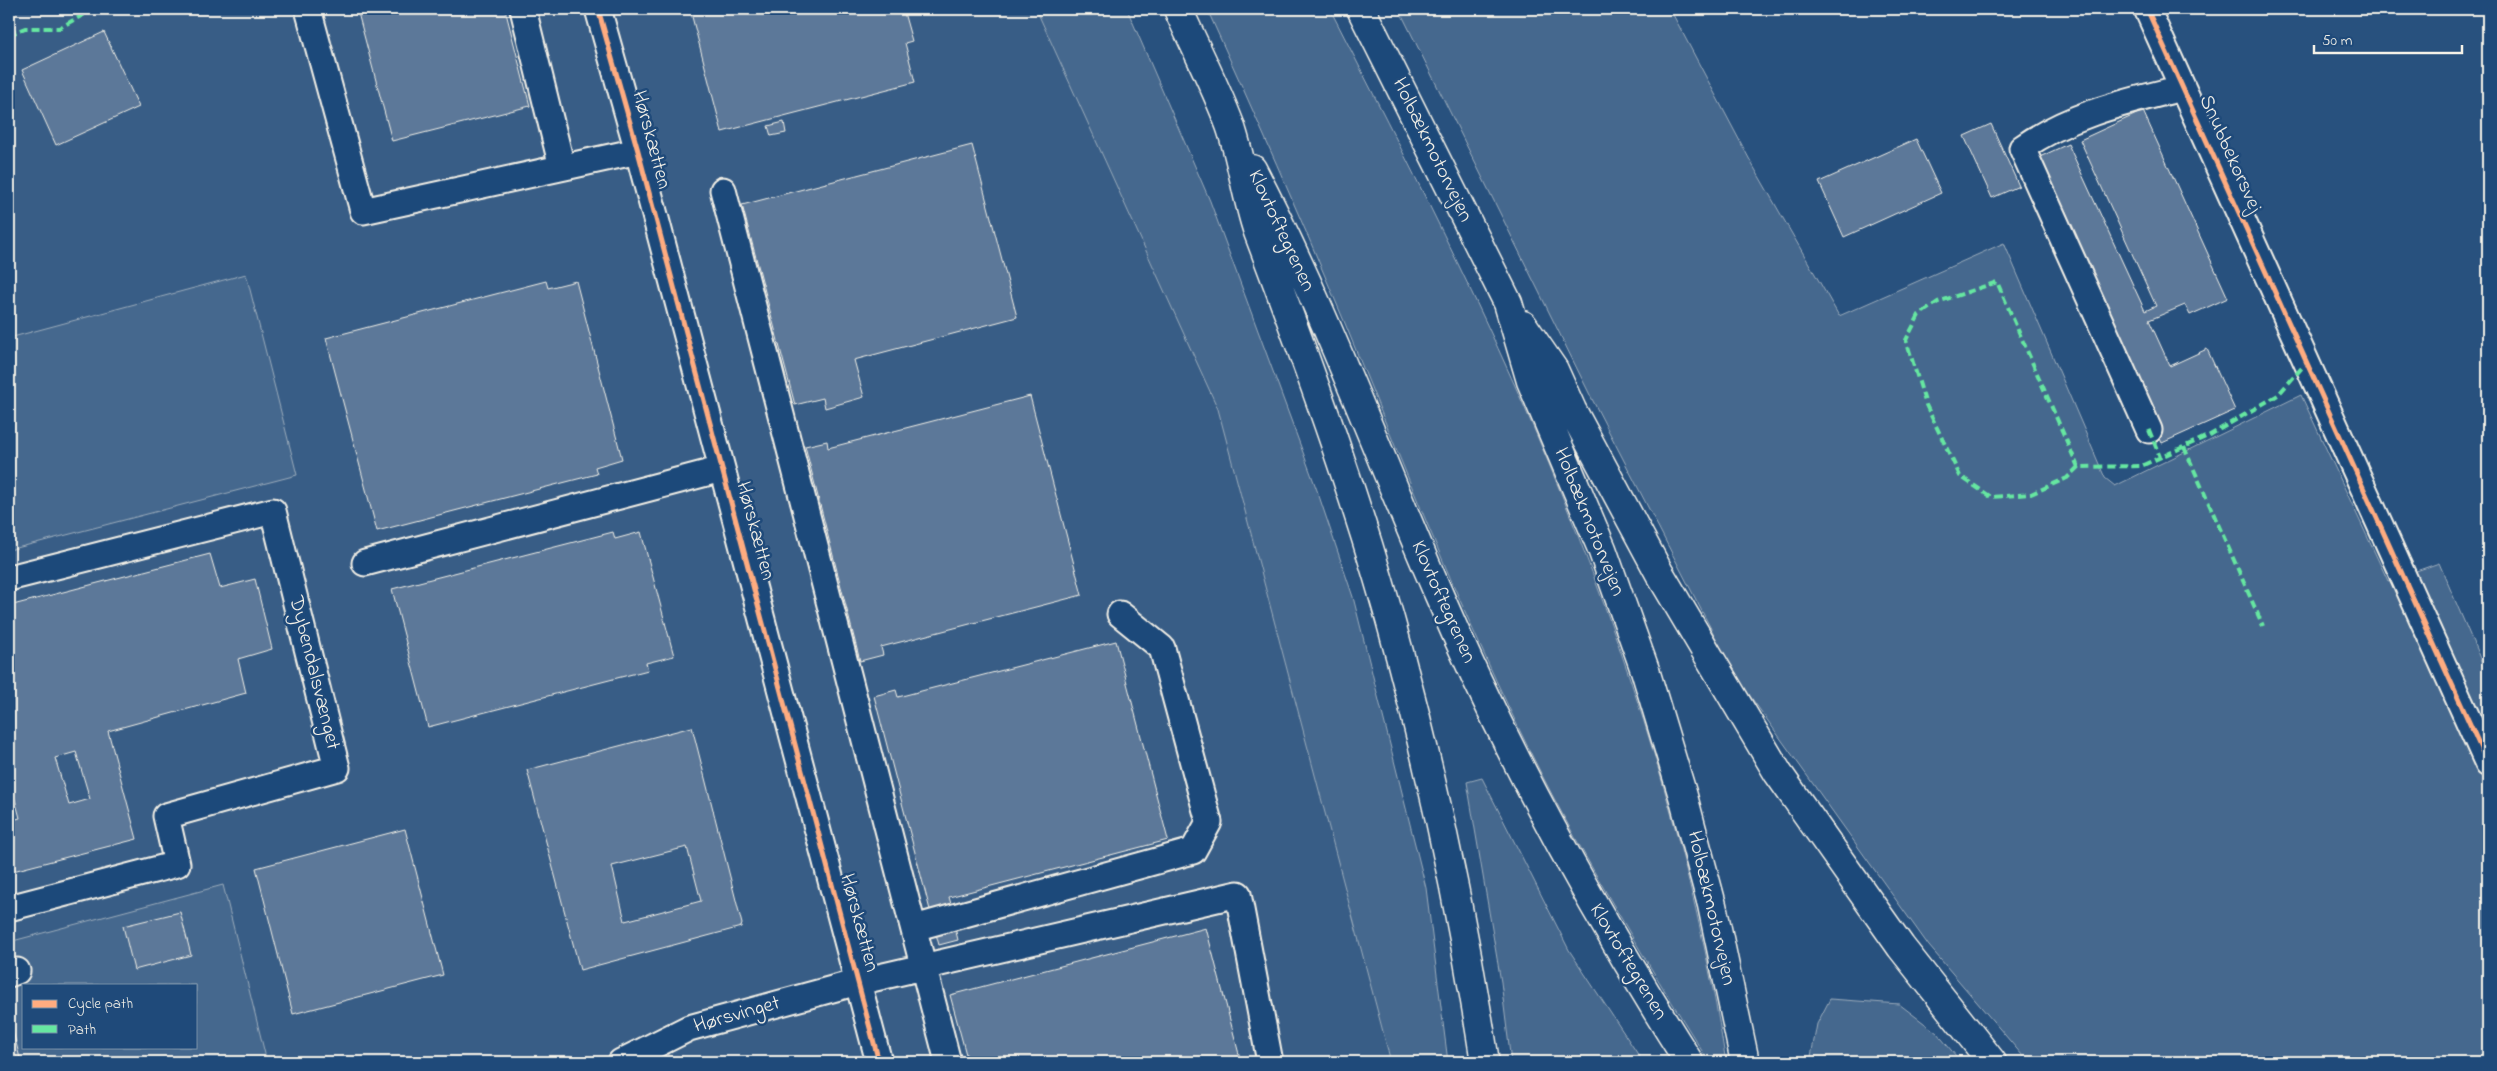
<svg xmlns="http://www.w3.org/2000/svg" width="2497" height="1071" viewBox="0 0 2497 1071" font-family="'Indie Flower',sans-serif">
<rect width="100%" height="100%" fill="#28517e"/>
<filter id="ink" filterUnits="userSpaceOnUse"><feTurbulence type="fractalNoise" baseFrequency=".02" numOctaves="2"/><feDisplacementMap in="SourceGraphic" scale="10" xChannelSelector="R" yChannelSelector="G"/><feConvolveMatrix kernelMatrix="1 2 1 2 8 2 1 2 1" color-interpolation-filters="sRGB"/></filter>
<g filter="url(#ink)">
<!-- built -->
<path fill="#375d86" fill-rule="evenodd" d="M9,9H1036L1218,409L1391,1062H9ZM24,985H196V1047H24Z"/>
<!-- green -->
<path fill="#45688e" stroke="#9cacbb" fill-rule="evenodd" d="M1036,9H1127L1210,201L1318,493L1353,597L1426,888L1448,1062H1391L1218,409Z
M1207,9H1330C1406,158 1484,309 1549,464C1629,655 1693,857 1726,1062H1709C1642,955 1575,845 1520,731C1455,597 1400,458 1344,321C1300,216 1254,112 1207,9Z
M1399,9H1670L1752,164L1839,316L2004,243L2105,478L2115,486L2301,395L2388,581L2439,563L2488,677V1062H2028L1929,946L1735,675L1592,399Z
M246,274L297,475L9,550V338Z
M1482,778L1569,950L1643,1062H1511L1501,982L1467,782Z
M223,885L267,1062H9V942ZM24,985H196V1047H24Z
M1830,999L1899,1004L1937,1033L1961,1062H1810L1817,1024Z"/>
<!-- building -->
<path fill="#5b7899" stroke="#f4f1e8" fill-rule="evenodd" d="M357,9H505L530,106L392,141Z
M690,9H903L912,41L905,43L915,82L722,132Z
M104,32L139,107L56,145L22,70Z
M2143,111L2228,298L2190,315L2185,305L2149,320L2170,366L2207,349L2235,410L2162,443L2033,160L2068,144L2145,311L2156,306L2080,140Z
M784,122L786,133L771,136L768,126Z
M1991,124L2019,186L1992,198L1964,136Z
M1916,139L1941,193L1844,237L1819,182Z
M972,145L1017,317L854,360L864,397L825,408L823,398L795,405L742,205Z
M546,281L548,288L576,281L622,459L595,467L597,474L377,531L326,338Z
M1030,396L1082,595L881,647L883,655L860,661L805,446L827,441L828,448Z
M613,532L615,539L641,532L674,656L646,663L648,670L428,727L392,589Z
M210,554L220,588L255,579L272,649L238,659L246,693L108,731L137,839L9,872V821L20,818L9,777V606ZM76,752L90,799L69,805L55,758Z
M1116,641L1168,840L949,897L951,904L930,910L874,696L896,690L898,697Z
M692,727L742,924L741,927L580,970L527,770ZM687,847L701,901L625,921L612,866Z
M405,829L443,975L293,1014L256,868Z
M180,912L191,955L134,970L123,926Z
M955,928L958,940L939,945L936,934Z
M1206,928L1241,1062H968L950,995Z
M9,1016L21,1062H9Z"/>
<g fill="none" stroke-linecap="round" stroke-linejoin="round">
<defs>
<path id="minor" d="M308,9L363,211L638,151
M523,9L562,167
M598,9L638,151L879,1062
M2147,9L2488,764
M723,190L948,1062
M2149,430L2022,148C2070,114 2126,102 2182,88
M365,563L722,469
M9,578L273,511L337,768L166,816L177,864L9,908
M914,928L1193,851L1209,822L1162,648L1120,614
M9,974L17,971
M621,1062L689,1028L858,982L1238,894L1270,1062"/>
<path id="highway" d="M1178,9C1195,47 1215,85 1230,125C1242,159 1246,197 1258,232C1311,372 1362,512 1400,656C1436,790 1464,926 1485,1062
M1361,9L1508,303L1531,381L1602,549L1645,670L1683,796L1712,905L1745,1062
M1252,169C1324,306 1377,453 1439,595C1509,758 1594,913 1689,1062
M1523,325L1554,370L1572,410L1660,574L1778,773L1901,947L1992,1062"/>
</defs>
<!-- minor casing -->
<use href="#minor" stroke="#f4f1e8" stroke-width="29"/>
<!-- highway casing -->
<use href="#highway" stroke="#f4f1e8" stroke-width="31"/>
<!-- minor -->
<use href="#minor" stroke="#1f4a7a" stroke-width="25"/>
<!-- highway -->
<use href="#highway" stroke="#1f4a7a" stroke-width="28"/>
<!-- quiet -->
<path stroke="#66e7a1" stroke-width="4" stroke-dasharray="8 4" stroke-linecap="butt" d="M9,35L25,28H59L94,9
M2149,430L2160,457
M2184,447L2263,626
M2078,467L2067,478L2031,494L1991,497L1960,476L1926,405L1906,340L1919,315L1938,302L1997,282L2078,467L2141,466L2210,435L2278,395L2306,363"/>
<defs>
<path id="cycleway" d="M598,9L638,151L879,1062
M2147,9L2488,764"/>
</defs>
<!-- cycleway casing -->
<use href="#cycleway" stroke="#1f4a7a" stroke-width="8"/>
<!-- cycleway -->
<use href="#cycleway" stroke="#ffac80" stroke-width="5"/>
</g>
</g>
<g text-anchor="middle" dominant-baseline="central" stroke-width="5" stroke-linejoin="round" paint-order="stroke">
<!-- street labels -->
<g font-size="21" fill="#f4f1e8" stroke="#1f4a7a">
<text transform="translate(651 140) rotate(75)">Hørskætten</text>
<text transform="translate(1432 150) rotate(64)">Holbækmotorvejen</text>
<text transform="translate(2230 154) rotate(66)">Snubbekorsvej</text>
<text transform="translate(1281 231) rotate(65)">Klovtoftegrenen</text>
<text transform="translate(1589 522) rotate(68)">Holbækmotorvejen</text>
<text transform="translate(755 531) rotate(75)">Hørskætten</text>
<text transform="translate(1443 602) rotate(66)">Klovtoftegrenen</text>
<text transform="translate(314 673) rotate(76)">Dybendalsvænget</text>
<text transform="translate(1711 908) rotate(77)">Holbækmotorvejen</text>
<text transform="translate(859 923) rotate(75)">Hørskætten</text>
<text transform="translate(1628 962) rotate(59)">Klovtoftegrenen</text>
<text transform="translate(737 1015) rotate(-16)">Hørsvinget</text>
</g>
</g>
<!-- margin -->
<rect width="2497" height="1071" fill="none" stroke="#1f4a7a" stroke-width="30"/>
<rect x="15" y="15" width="2467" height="1041" fill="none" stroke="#f4f1e8" stroke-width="2" filter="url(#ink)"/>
<!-- legend -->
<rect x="22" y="984" width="175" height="65" fill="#1f4a7a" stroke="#748da6"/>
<rect x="32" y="1000" width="25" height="8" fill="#ffac80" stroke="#748da6"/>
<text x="68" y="1008" font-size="15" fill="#f4f1e8">Cycle path</text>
<rect x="32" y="1025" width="25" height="8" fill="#66e7a1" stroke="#748da6"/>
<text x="68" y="1034" font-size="15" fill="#f4f1e8">Path</text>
<!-- scale -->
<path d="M2314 45v8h148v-8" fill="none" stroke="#f4f1e8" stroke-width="2.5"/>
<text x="2322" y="45" font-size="15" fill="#f4f1e8" stroke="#1f4a7a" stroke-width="4" paint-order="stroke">50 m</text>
</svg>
